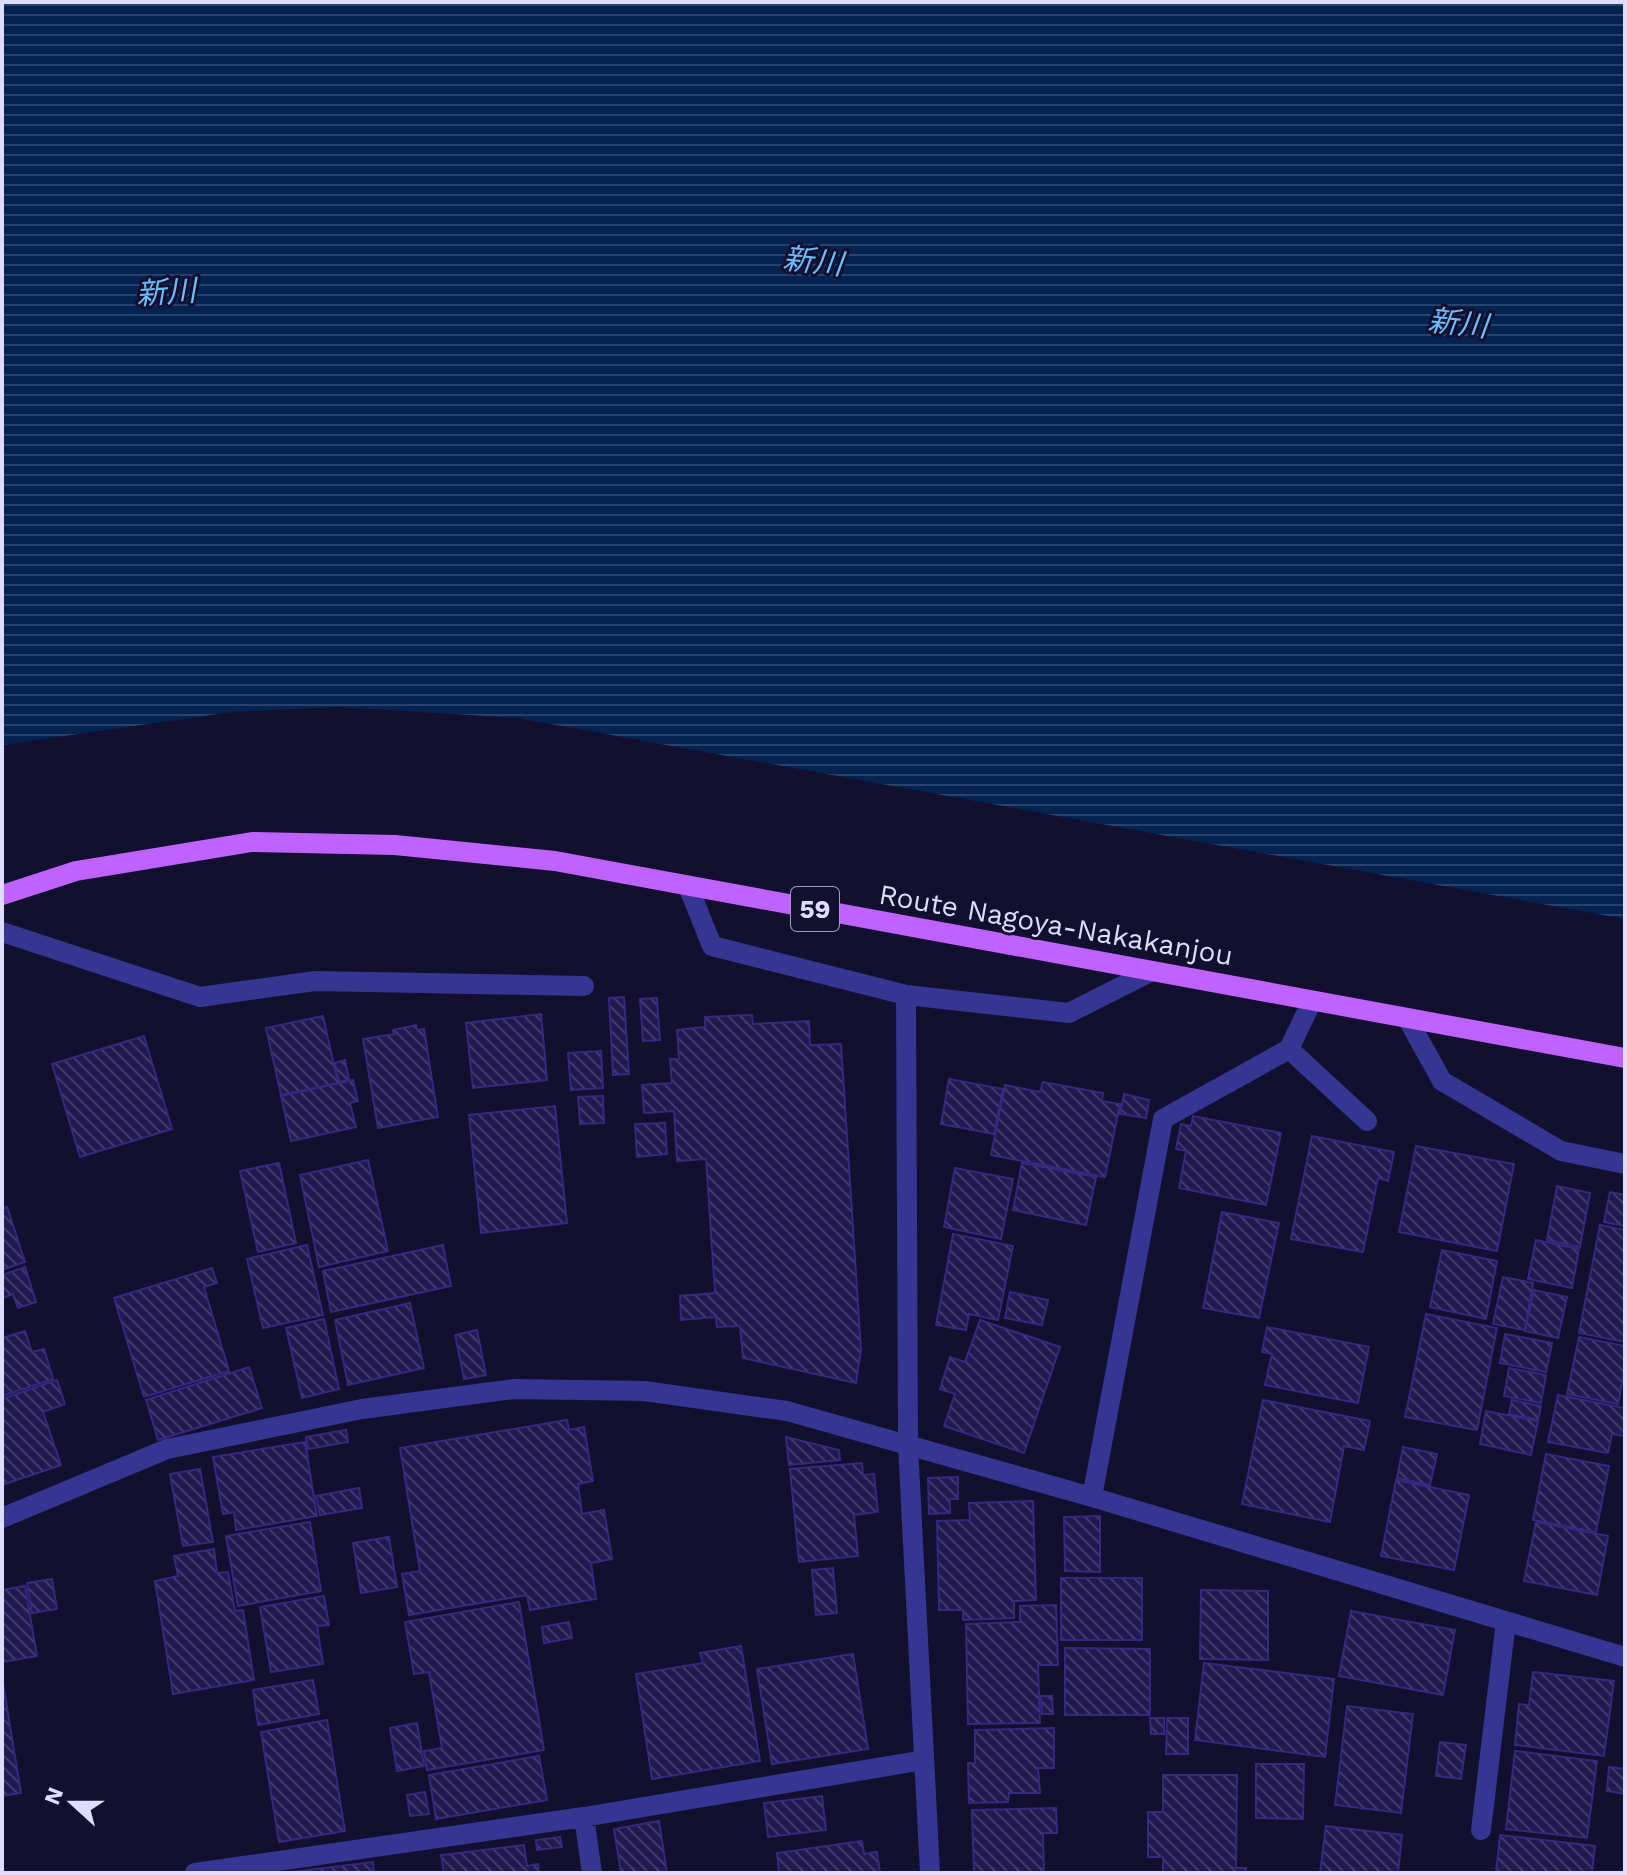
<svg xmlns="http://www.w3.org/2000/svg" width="1627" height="1875" viewBox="0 0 1627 1875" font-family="'Work Sans','Noto Sans JP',sans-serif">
<defs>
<pattern id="water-rules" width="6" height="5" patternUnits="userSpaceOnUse" patternTransform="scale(2)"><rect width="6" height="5" fill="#052351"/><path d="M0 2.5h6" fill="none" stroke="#29426b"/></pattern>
<pattern id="building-back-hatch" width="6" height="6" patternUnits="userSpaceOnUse" patternTransform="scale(2)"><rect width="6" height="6" fill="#221951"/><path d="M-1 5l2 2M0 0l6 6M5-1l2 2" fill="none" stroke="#423a6b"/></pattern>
</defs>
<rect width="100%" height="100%" fill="#130f2e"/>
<!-- water -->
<path fill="url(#water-rules)" d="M2,2H1625V919L518,718L338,707L232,712L2,745Z"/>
<!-- building -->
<path fill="url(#building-back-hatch)" stroke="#36287f" stroke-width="2" d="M624,997L629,1074L613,1075L609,998Z
M657,998L660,1040L643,1041L640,999Z
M541,1014L547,1080L473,1088L466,1023Z
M752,1015L753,1024L809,1021L810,1045L841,1044L861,1350L856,1383L743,1358L740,1326L717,1327L716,1317L681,1320L680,1296L715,1293L706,1159L677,1161L674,1111L644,1113L642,1085L672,1083L670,1059H679L677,1030L705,1027V1017Z
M323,1016L338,1083L281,1095L266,1028Z
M416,1025L417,1030L424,1029L438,1117L378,1128L363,1039L394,1034L393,1030Z
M144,1036L172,1129L80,1157L52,1064Z
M601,1051L603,1088L571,1090L568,1053Z
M345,1060L349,1080L339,1082L335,1063Z
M949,1079L1003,1089L994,1134L941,1124Z
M353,1080L358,1101L350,1103L356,1127L291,1141L281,1096Z
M1043,1082L1103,1093L1102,1101L1120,1104L1105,1177L991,1155L1005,1085L1040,1092Z
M1124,1094L1149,1100L1146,1118L1120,1114Z
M603,1096L604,1123L580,1124L578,1097Z
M555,1106L567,1223L481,1233L469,1115Z
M1193,1116L1281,1133L1266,1205L1179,1188L1186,1151L1176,1149L1181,1124L1191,1126Z
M665,1123L667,1154L637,1157L635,1124Z
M1312,1136L1394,1152L1388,1181L1378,1178L1363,1252L1291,1239Z
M1416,1146L1514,1164L1497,1251L1399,1232Z
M368,1160L388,1251L319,1267L300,1175Z
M279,1163L296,1243L258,1252L240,1171Z
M1022,1163L1096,1177L1086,1225L1013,1210Z
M955,1168L1013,1179L1001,1239L944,1227Z
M1557,1186L1590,1193L1580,1247L1547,1240Z
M1610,1192L1625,1195V1226L1604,1222Z
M7,1207L25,1262L2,1270V1209Z
M1222,1212L1279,1223L1259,1318L1203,1308Z
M1600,1225L1625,1230V1342L1579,1333Z
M953,1234L1013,1246L998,1320L969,1314L966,1330L936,1325Z
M1536,1240L1579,1249L1572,1288L1528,1279Z
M307,1245L323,1315L263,1328L247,1259Z
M443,1245L451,1286L331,1312L323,1271Z
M1442,1250L1497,1261L1486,1319L1430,1307Z
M25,1267L36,1302L18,1308L13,1294L2,1298V1275Z
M212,1268L217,1283L204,1287L229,1371L144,1397L114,1298Z
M1503,1277L1533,1283L1525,1330L1493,1324Z
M1534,1290L1567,1297L1558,1338L1525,1331Z
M1010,1292L1048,1300L1042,1325L1005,1318Z
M410,1303L424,1368L348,1385L335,1320Z
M1426,1314L1497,1328L1477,1430L1405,1417Z
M324,1319L339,1389L302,1398L286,1328Z
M980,1320L1060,1347L1024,1453L944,1426L955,1394L940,1389L950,1357L965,1362Z
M1267,1327L1369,1347L1358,1403L1265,1385L1272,1354L1262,1352Z
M477,1330L486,1375L464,1379L455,1335Z
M25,1331L32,1352L44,1349L53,1379L2,1396V1338Z
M1505,1334L1552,1343L1546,1372L1500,1363Z
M1579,1337L1625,1346V1368L1618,1404L1567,1394Z
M249,1367L262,1408L158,1440L146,1400Z
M1509,1368L1546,1375L1541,1403L1504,1396Z
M57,1380L65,1404L43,1412L61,1465L2,1485V1399Z
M1558,1395L1625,1408V1436L1612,1434L1608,1453L1548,1442Z
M1263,1400L1370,1421L1364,1450L1344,1446L1330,1522L1242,1504Z
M1512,1400L1541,1406L1538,1420L1509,1414Z
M1486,1411L1538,1421L1531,1455L1480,1444Z
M567,1420L569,1430L584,1427L593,1481L578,1484L582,1514L604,1510L612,1559L591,1563L596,1599L530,1610L527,1595L409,1615L402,1574L420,1571L400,1448Z
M346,1430L348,1442L308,1449L306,1437Z
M786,1437L839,1450L840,1460L789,1465Z
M305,1442L317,1516L236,1530L234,1512L223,1514L213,1457Z
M1403,1447L1437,1454L1430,1485L1397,1478Z
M1546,1454L1609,1466L1596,1532L1533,1520Z
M862,1463L863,1475L874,1474L878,1512L854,1515L858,1556L799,1562L790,1469Z
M200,1469L213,1542L183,1546L170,1474Z
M958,1477V1499H950V1513L929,1514L928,1478Z
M1396,1480L1469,1495L1454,1570L1381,1556Z
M359,1488L362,1508L320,1515L316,1496Z
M1033,1501L1036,1600L1014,1601V1618L963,1620V1610H939L937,1521L970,1520L969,1503Z
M1100,1516V1572L1065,1571L1064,1517Z
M310,1522L321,1591L238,1606L226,1536Z
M1536,1522L1608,1536L1597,1595L1524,1581Z
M389,1537L397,1587L361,1593L353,1543Z
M214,1549L217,1573L228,1572L235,1611L243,1610L254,1680L173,1694L155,1581L178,1576L174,1556Z
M833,1568L837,1613L816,1615L812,1570Z
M1061,1578H1142V1640H1061Z
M52,1579L57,1609L32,1613L27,1583Z
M25,1586L37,1656L2,1662V1590Z
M1201,1590L1268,1591V1660L1200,1659Z
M324,1596L329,1625L317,1626L323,1664L271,1672L260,1607Z
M519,1602L544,1750L427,1770L424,1751L442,1748L429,1672L414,1674L405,1622Z
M1056,1605L1058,1665H1038L1040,1723L968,1724L966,1624L1020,1622V1606Z
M1351,1611L1455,1630L1443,1695L1339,1676Z
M569,1622L572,1638L544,1643L542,1627Z
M741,1646L760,1761L652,1779L636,1674L703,1663L700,1653Z
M1065,1648L1150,1649V1715H1065Z
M853,1654L868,1749L772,1764L757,1669Z
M1204,1663L1334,1679L1325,1757L1195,1740Z
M1533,1672L1614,1681L1604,1756L1515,1745L1519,1704L1529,1705Z
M2,1677L21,1793L2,1796Z
M313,1680L319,1714L258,1725L253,1690Z
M1041,1696H1052L1053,1714H1042Z
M1347,1706L1413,1714L1401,1813L1335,1805Z
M1150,1718H1164V1734H1151Z
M1167,1718H1188V1754H1166Z
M327,1720L345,1831L279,1842L261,1732Z
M417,1723L424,1766L397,1771L390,1728Z
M1054,1728V1768H1038L1040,1793H1009L1008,1802L969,1803L968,1763H975V1730Z
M1440,1742L1466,1745L1461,1779L1436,1776Z
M1515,1751L1597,1761L1587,1838L1506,1829Z
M539,1756L547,1800L436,1819L429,1775Z
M1256,1764H1304L1303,1819L1256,1818Z
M1609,1767L1625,1769V1794L1607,1791Z
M1163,1775H1237L1236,1868H1246V1873H1163V1857H1148V1812H1163Z
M425,1792L429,1814L410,1816L407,1795Z
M822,1796L826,1830L768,1837L764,1803Z
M1056,1808L1057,1833H1043L1044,1873H974L972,1810Z
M659,1821L667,1873H621L614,1829Z
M1326,1826L1402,1835L1398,1873H1320Z
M1500,1835L1595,1846L1592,1873H1496Z
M560,1837L562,1847L537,1850L536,1840Z
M862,1841L864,1854L877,1852L880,1873H779L777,1853Z
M524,1845L527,1866L538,1864L539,1873H444L441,1855Z
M373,1862L374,1873H283Z"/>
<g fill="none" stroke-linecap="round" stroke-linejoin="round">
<!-- minor -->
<path stroke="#353592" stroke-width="20" d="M688,886L712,946L906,995L908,1445L930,1873
M2,932L200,997L315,981L584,986
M906,995L1069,1013L1152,971
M1407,1018L1442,1081L1561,1151L1625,1164
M1289,1049L1367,1121
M1092,1497L1163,1119L1289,1049L1312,1001
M2,1518L167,1449L362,1409L514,1389L644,1391L787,1411L1092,1497L1625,1657
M584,1817L592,1873
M1481,1830L1506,1621
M195,1873L584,1817L924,1760"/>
<!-- major -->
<path stroke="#be63ff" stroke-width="20" d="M2,895L76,871L252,842L395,845L555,861L1625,1058"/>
</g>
<g text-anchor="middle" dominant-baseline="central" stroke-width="6" stroke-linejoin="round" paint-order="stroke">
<!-- shield labels -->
<rect fill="#130f2e" stroke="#a19ec0" stroke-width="2" x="791" y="887" width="48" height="44" rx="6"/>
<g font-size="26" font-weight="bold" fill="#dedcff">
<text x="815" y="909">59</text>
</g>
<!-- street labels -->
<g font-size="28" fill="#dedcff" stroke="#130f2e">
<text transform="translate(1056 925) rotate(10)">Route Nagoya-Nakakanjou</text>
</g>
<!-- water labels -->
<g font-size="30" font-style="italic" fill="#6ac0ff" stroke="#130f2e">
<text transform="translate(813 261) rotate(6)">新川</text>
<text transform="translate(166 292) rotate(-4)">新川</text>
<text transform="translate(1458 323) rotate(6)">新川</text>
</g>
</g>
<!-- border -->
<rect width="1627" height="1875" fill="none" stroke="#dedcff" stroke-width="8"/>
<!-- north arrow -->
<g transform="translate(72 1803) rotate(291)" stroke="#130f2e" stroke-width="6" paint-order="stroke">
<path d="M0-6L14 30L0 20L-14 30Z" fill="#dedcff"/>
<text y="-12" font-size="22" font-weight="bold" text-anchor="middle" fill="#dedcff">N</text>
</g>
</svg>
